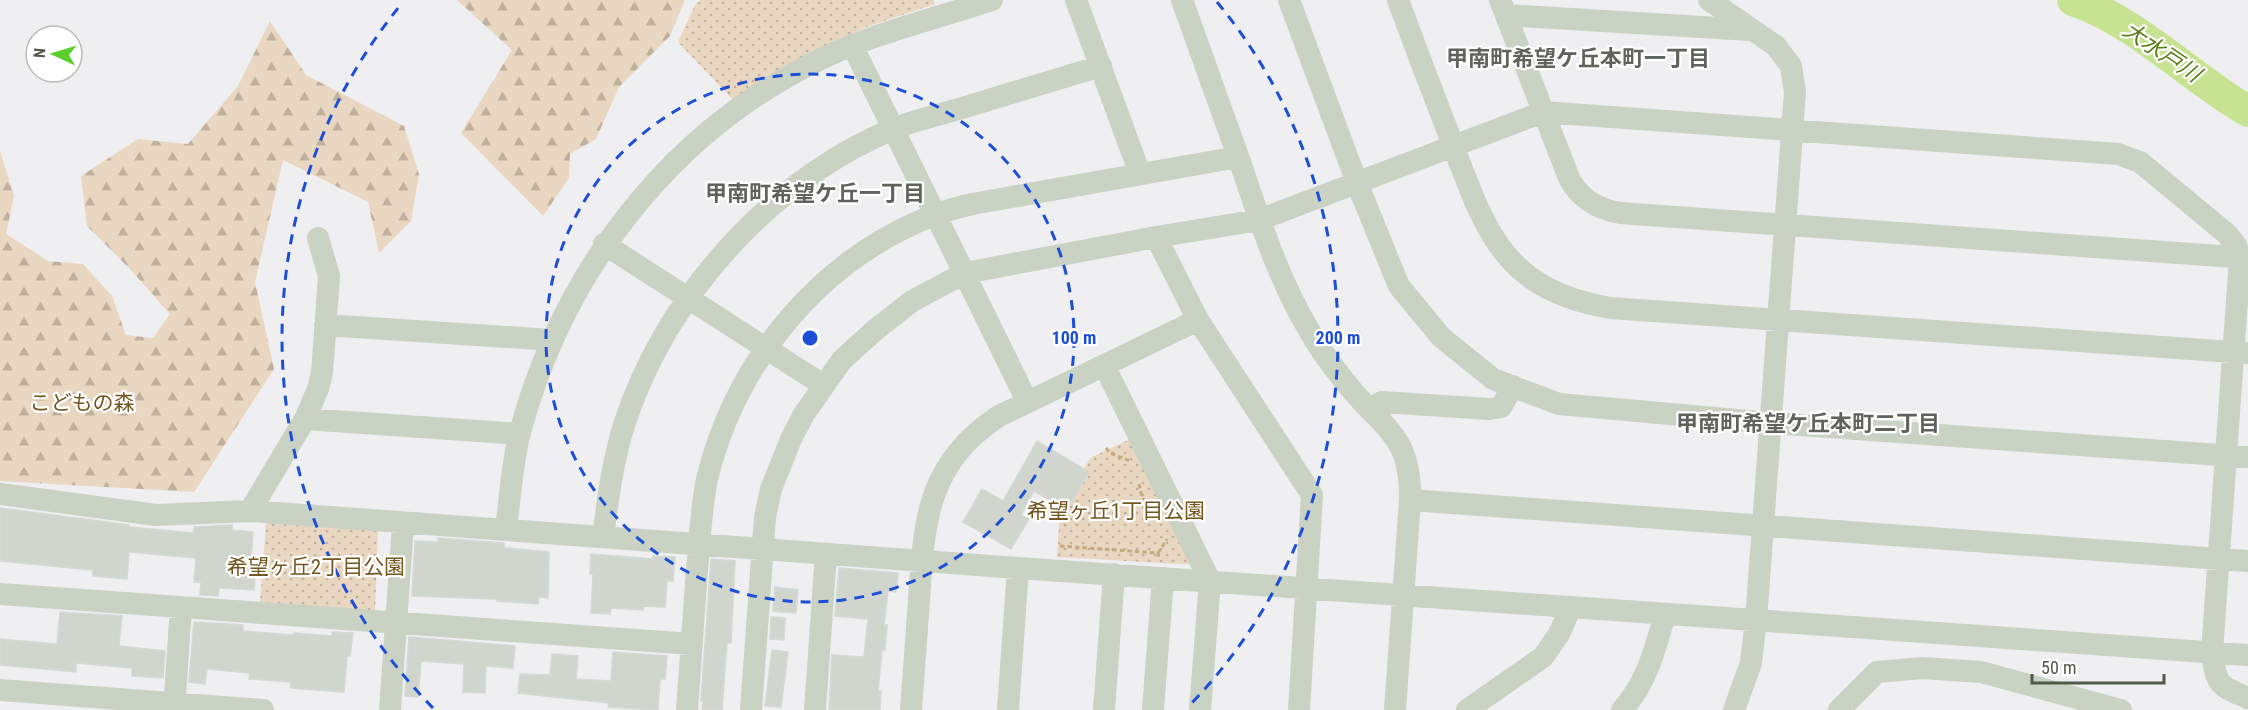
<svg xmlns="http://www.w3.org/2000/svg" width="2248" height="710" viewBox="0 0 2248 710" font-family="'Roboto Condensed','Noto Sans JP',sans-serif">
<defs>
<pattern id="forest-firs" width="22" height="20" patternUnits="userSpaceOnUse" patternTransform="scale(1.5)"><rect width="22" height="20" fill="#ead7c1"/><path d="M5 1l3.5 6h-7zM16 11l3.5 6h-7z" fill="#c0b19f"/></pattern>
<pattern id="park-dots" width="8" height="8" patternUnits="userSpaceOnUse" patternTransform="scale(1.5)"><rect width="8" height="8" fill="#ead7c1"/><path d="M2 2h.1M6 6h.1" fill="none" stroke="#c0b19f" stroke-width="1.8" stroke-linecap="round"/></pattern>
</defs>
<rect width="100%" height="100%" fill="#efeef1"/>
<!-- forest -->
<path fill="url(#forest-firs)" d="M457,0H685L670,36L619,87L596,139L570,154L569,178L543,216L461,133L512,50Z
M270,21L306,75L404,126L419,174L411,221L379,253L368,202L283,160L255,282L274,369L194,492L0,481V151L14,196L6,234L48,261L83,264L112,296L126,335L153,338L170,314L130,269L87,226L81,176L138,139L188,144L238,86Z"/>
<!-- park -->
<path fill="url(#park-dots)" d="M701,0H933L935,4L869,26L806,54L733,100L678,42L695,5Z
M1132,438L1197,565L1057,557L1060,512L1090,458Z
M266,522L378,530L375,613L260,603Z"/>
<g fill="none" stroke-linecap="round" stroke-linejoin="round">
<!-- river -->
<path stroke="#c7e392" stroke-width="32" d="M2073,0C2138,22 2189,77 2248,111"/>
</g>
<!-- building -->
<path fill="#d0d6ce" stroke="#d4d9d3" stroke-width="1.5" d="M1037,441L1089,472L1067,510L1034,491L1021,515L1029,519L1011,549L963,522L982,489L1003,501Z
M0,508L129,525V527L194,533V527L232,525V530L253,532L251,561L256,562L254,590L219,588L218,596L200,595L201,582H194L196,558L129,552L127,579L93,576V570L0,561Z
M438,538L504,543V548L549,552L548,598L539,597L538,604L497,601V599L412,596L415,541L438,542Z
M591,554L653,559V556L675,557L673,581H667L665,607L643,606V610L611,608L610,614L591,613L593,574H590Z
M711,559L735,561L731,643H727L722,710H702L703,701H701Z
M839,568L898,573L896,592L888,591L884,625H887L885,650H882L878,691H881L880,710H829L832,655L864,657L868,619L835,616Z
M775,587L798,590L796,613L773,611Z
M60,612L122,616L119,646L165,651L163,678L132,676V668L76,663V672L0,665V639L57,644Z
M771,617L785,618L784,640L770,639Z
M194,622L243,625V631L293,635L294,633L332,636V632L353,633L350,656H347L344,692L291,688L290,682L249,679L250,673L207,669L205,684L189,682Z
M409,637L515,646L513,668L486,666L485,693L463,692L464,664L421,661L418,697L405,696Z
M772,650L788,652L781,707L765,706Z
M613,652L667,656L665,679H660L658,710L608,707L609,703L518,693L520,674L550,675L552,654L578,656L576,679L611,681Z"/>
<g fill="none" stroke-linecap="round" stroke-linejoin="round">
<!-- path -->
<path stroke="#c5ab7d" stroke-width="3" stroke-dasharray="4.5 3" stroke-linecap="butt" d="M1106,448L1110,453L1130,461
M1139,484L1142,498L1151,506
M1060,546L1158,553L1159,558
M1158,553L1167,539"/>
<!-- minor -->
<path stroke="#c9d2c3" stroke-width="22" d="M1076,0L1140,174
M1182,0C1201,53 1220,106 1239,159C1259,218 1278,279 1310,332C1323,355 1339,375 1356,395C1391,433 1411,442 1410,500L1395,710
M1289,0L1357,183L1399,286L1441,337L1493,379L1559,404L1771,423L2248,457
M1398,0C1415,46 1432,91 1450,137C1485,229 1501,289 1610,308L2247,353
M1500,0L1569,178C1580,199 1597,209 1620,213L2248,258
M1709,0L1776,46L1791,66L1795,92L1756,620L1751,663L1734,710
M1506,15L1750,30
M852,45L1027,401
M1156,237L1198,320L1312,495L1299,710
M604,244L823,385
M325,325L552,340
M1104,365L1210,581L1200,710
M1369,409L1382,402L1489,409L1501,407L1513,386
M305,419L520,434
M0,494L156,515L250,511L1018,568L2248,655
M1410,500L2248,561
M250,511L305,419L318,389L322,373L329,276L318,238
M506,530C510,498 512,463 520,432C562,276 664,139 809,65C866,35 931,20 992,0
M603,537C608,498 613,459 625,422C667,296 770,181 893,129C914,120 939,115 962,108C1008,94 1055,80 1101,66
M0,594L692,644
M0,690L263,710
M174,710L181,607
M390,710L403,524
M687,710C690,663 694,616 697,569C700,539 701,508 707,479C736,360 822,257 937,214C948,210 960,207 972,204L1238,157
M751,710L765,517L771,489L791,439L804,414L842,360L874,331L912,301L965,273L1156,237L1259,220L1543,112L2118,154L2140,162L2227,234L2236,245L2240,258L2212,652C2216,685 2219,686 2248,698
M815,710L826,554
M911,710C914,673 916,637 919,600C924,521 927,463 999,416L1198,320
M1008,710L1018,568
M1104,710L1114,574
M1153,710L1163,578
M1467,710L1543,657L1559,634L1571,607
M1622,710C1647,683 1655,649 1665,614
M1839,710L1877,672L1922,668L1981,672L2121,710"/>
</g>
<!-- distance rings -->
<g fill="none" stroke="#1d4ed8" stroke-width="3" stroke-dasharray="10 8">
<circle cx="810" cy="338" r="264"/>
<path d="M433 708A528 528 0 0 1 403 2M1217 2A528 528 0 0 1 1187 708"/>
</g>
<g text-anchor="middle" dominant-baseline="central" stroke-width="4.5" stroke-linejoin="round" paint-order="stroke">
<!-- park labels -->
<g font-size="21" fill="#745620" stroke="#fff">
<text x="82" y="403">こどもの森</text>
<text x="1116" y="511">希望ヶ丘1丁目公園</text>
<text x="316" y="567">希望ヶ丘2丁目公園</text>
</g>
<!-- water labels -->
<g font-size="22" font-style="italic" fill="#5b7f19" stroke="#fff">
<text transform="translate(2162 52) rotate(34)">大水戸川</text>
</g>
<!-- neighbourhood labels -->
<g font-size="22" font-weight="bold" fill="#5e635c" stroke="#fff">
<text x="1578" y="58">甲南町希望ケ丘本町一丁目</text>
<text x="815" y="193">甲南町希望ケ丘一丁目</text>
<text x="1808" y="423">甲南町希望ケ丘本町二丁目</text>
</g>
</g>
<circle cx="810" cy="338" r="9" fill="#1d4ed8" stroke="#fff" stroke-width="3"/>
<g font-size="18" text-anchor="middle" font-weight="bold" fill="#1d4ed8" stroke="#fff" stroke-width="4.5" stroke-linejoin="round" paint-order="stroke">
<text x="1074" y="344">100 m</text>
<text x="1338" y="344">200 m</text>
</g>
<!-- north arrow -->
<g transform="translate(54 54) rotate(274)"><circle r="28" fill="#ffffff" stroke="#b9bdb6" stroke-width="1.5"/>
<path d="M0-4.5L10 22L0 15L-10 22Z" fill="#5cce2b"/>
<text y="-9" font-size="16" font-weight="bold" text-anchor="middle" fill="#4f5a48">N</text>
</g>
<!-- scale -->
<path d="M2032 674v9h132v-9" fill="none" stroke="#4f5a48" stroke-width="3"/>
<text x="2041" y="674" font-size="18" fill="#4f5a48" stroke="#ffffff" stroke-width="4.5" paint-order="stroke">50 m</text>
</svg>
